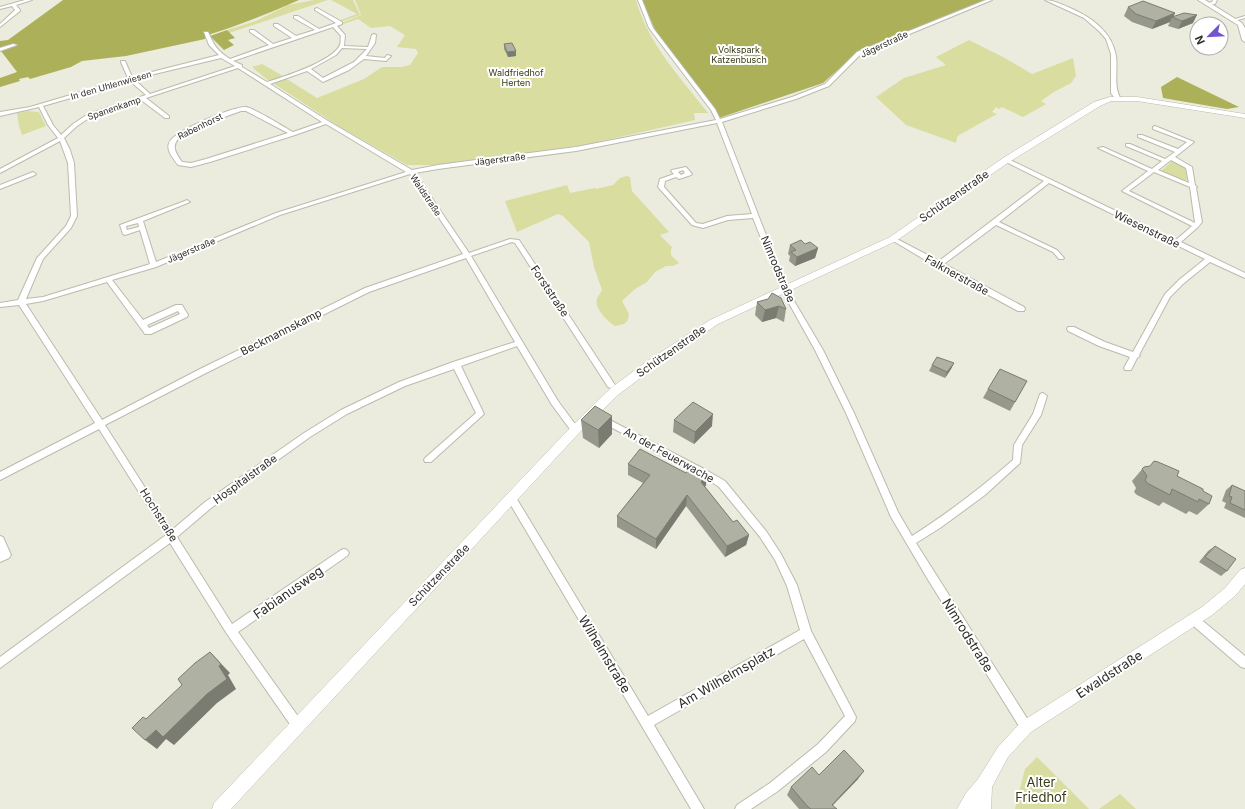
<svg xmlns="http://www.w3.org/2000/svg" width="1245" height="809" viewBox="0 0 1245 809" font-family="Inter,sans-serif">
<rect width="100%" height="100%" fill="#ebecde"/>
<!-- green -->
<path fill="#d9dd9f" d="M314,0H328L229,33L227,30L256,21L288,5Z
M331,0H353L360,15L340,22L338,21L357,14Z
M355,0H636C648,44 681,78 708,113H694L695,120L584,145L436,165H407L340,127L273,83L285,78L317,98L364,79L382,67H402L410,65L418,53L416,49L397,47L405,35L390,26L371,28L358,19L338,26L339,24L361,15Z
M969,40L1003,57L1032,74L1073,58L1076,76L1071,83L1054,92L1041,101L1046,104L1023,117L1002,107L999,109L996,107L992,112L997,114L959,135L957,137L956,143L906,125L876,97L904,78L946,65L936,57Z
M262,64L283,76L269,81L252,67Z
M27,111L39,112L46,126L22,135L19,126L17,113Z
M1171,162L1176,163L1185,167L1187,180L1182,181L1161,171Z
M627,176L630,177L632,191L669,232L660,235L673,248L671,249V255L679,263L673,266H666L655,272L647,282L635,289L622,301L629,314L628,320L624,324L615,326C607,321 594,308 597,299C598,296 601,292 602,290L594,267L589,242L563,216L558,214L517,232L505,201L567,185L570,193L595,188L596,189L613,185L620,178Z
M1037,757L1089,809H1015L1025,769Z
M1120,794L1136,809H1099Z"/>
<!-- forest -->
<path fill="#acb059" d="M63,0H299C268,14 237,26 205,36V39L126,56L82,61L71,67L30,79L28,77L19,79L20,81L0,87V78L17,72L1,51L2,48L0,49V41L8,40Z
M642,0H990L858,52L823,83L719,118L660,41Z
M227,30L235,38L228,40L234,45L224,50L210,36Z
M1177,77L1239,107L1227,109L1163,98L1161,87Z"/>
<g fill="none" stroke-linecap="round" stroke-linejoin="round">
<defs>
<path id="minor" d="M25,0H32L16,5L20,10V11L0,27V24L15,10L12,6L0,9V7Z
M638,0H642L653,28L715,109L720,119L792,97L825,84L857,52L986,0H992L861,54L829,86L796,99L722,122L787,289L823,350L854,413L898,512L912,536C948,513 981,488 1013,460L1014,445L1033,414L1040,394L1043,393L1047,396L1041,415L1022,445L1020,463L985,495L940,528L916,543L1030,723L1031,727L1030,731L1026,732L1022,731L927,578L891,517L846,413L815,350L781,289L753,218L728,220L703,228L692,225L658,187L660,179L674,174L671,171L672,170L686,167L692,174L691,175L679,179L676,177L665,181L664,187L696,223L703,224L727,216L752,214L717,123L576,151L438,169L415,173L469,253L510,239L519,240L615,385L611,388L608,387L515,243L512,242L471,256L558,401L578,428L579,430L578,432H572L552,405L517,346L461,366L484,414L431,462H425L424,460L425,458L476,413L454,369L405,386L347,414L310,437L211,508L177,537L232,624L341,550L344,549L347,550L349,553L347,556L238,632L302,722L303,726L302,730L298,731L294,730L227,634L170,543L0,668V657L166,535L99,429L0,480V472L95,423L19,305L0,307V303L18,300L37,258L66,226L71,216L68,163L60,141L0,173V169L58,138L48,125L39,107L0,116V112L30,107L128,78L121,62V61H125L132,77L219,55L209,45L204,32H208C214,45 217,51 230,59L269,45L250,32V30H254L273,44L292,38L274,26V24H278L296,36L315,30L294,18V16H298L319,29L336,23L315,10V9L317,8L342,22V24L337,26L345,35L344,46L368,47L372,35L374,34L376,35L375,43L366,56L385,58L387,55L391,56L386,61L364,59L349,70L323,82L307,71L270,84L328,121L412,170L438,165L576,147L716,120L711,110L649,28ZM333,27L341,36C340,38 341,43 340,45C332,62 283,77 267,82L242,67V65L233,61ZM342,48L367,49L354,62L323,78L311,69L336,55ZM221,58L235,66L150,94L134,79ZM238,68L322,122L293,132C284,127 254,108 246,107C234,106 173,131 169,143C166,151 174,159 178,165L191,167L210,162L295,135L326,124L406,172L276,213L156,262L143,221L190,202L187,200L185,201L120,225L123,234L125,235L140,230L150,264L43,297L26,299L43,259L71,228L77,216L74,163L70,150L64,138L77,126L92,116L141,100L165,118H169V116L146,98ZM130,81L146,95L88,114L73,124L61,135L53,125L43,106ZM241,111H246L288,133L206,159L191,163L182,162C177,155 171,147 178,139L205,124ZM683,170L685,173L681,175L678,172ZM410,174L463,254L365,288L200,369L102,420L26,304L43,301L107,282L145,334H151L187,317L188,315L182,305H176L143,320L112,280L156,267L280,215ZM138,223L139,227L127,230L126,226ZM466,258L515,342L453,362L399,382L341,410L304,433L205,502L172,530L105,425L206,373L369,292ZM178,311L180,314L149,328L147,325Z
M1045,0C1053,0 1061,4 1068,7C1091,17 1112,31 1116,56C1118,70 1113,87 1121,99L1120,100H1116L1111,93V54L1106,39L1100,32L1084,18Z
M1213,0H1217L1215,4L1207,5L1205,4L1212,2Z
M1245,16V18L1234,21L1232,20Z
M13,44L17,45L0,51V48Z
M1155,126L1194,142L1175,157L1192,167L1195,185L1197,187L1196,188L1202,222L1198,227L1181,242L1245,273V278L1210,262L1183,284L1170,297L1139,355L1140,356L1137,358L1131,370H1125L1124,368L1130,357L1099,346L1068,331L1067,329L1068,327H1074L1105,342L1133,352L1165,294L1179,280L1205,259L1049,183L999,222L1057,250L1064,258L1063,259H1059L1053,252L996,225L944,264L1024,307L1025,309L1024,311H1018L937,267L890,239L891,238H895L939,261L1044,181L1004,161V159L1006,158L1176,240L1192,226L1122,191L1148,171L1098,148L1103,147L1152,169L1162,161L1126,146V144H1130L1165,159L1175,152L1138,137V135H1142L1178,149L1187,142L1153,129V127ZM1171,160L1186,168L1189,183L1158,170ZM1154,172L1190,187L1195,223L1129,191Z
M33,172L36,174L35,175L0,189V185Z
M604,417L706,470L725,481L766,531L781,554L797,585L811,631L856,717L855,721L826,752L778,791L751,809H735L737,805L770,783L818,744L845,716L804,639L654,725L704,809H691L509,502L508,499L509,496L512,495L515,496L648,716L800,630L787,586L775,560L760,537L719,487L700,474L601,422L600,420L601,418Z
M0,536L3,537L11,555L9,558L0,562Z
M1194,615L1198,617L1245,656V668L1241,667L1190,623L1189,620L1190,617Z"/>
<path id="tertiary" d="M1198,0H1205L1242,23L1245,28V42L1242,40L1238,25Z"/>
<path id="secondary" d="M1110,97H1137L1245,114V118L1137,101H1111L1100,106L1009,162L896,241L718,324L654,368L619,394L579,433L231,809H212L214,803L571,427L611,388L646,362L710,320L890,237L1003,158L1094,102Z
M1245,568V584L1235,596L1212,615L1031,732L1008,757L992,787L991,809H957L966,793L978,779L998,747L1021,722L1202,607L1225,588L1240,570Z"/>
</defs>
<!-- minor casing -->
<use href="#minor" stroke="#babbad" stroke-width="2"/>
<!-- tertiary casing -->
<use href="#tertiary" stroke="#babbad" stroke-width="2"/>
<!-- secondary casing -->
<use href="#secondary" stroke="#babbad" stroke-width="1"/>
<!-- minor -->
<use href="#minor" fill="#fff" fill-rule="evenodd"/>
<!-- tertiary -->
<use href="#tertiary" fill="#fff" fill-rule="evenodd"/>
<!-- secondary -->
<use href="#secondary" fill="#fff" fill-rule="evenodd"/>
</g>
<!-- wall -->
<path fill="#96988b" d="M1128,7L1173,17L1193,23L1178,29L1168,26L1170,22L1152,29L1132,22L1124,16Z
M1195,24H1197V35L1190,33Z
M504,44L516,56L508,57L504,49Z
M805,244L818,248L815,258L795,266L789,261L790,256L788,254L790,245Z
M768,299L786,309L784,322L776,318L762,322L755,315L757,302Z
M954,363L951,369L945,378L929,371L932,365Z
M1027,381L1010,411L983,398L988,389Z
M581,420L612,434L599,448L583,438Z
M674,420L712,426L694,444L673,432Z
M628,464L686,473L707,474L706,485L705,487L733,522L749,535L746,545L725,557L686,506L656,549L617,527V516L643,483L628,475Z
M1144,467L1177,476L1203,491L1209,504L1197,515L1189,511L1186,514L1163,502L1159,506L1137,495L1134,492L1136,488L1132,481Z
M1232,485L1245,491V518L1224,508L1226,503L1222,501L1226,490Z
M1215,546L1227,571L1221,576L1199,562L1208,551Z
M819,775L858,779L832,806L837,809H799L787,795L791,787Z"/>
<!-- shaded-wall -->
<path fill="#7a7c71" d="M1175,13L1173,18L1172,17L1170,22L1152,29L1156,21Z
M1197,15L1193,23L1178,29L1182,21Z
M516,51V56L508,57L507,52Z
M818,248L815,258L795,266L797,257Z
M779,306L776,318L762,322L765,310Z
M954,363L951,369L945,378L947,372Z
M713,414L712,426L694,444L695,432Z
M612,416V434L599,448L598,430Z
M707,474L706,485L700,493L701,482Z
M687,495L686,506L656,549V539Z
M749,535L746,545L725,557L727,546Z
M210,652L230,673L228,675L236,689L217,703L174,745L166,739L157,749L145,740L156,730Z
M864,771L858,779L829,809L832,805Z"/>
<!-- building -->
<path fill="#afb1a2" stroke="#7a7c71" d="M1143,1L1175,13L1156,21L1136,14L1128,7Z
M1184,13L1197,15L1182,21L1172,17Z
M1204,20L1207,21L1210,24H1197V25L1195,24Z
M512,43L516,51L507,52L504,44Z
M801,240L805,244L810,242L818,248L797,257L791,252L796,250L790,245Z
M772,293L781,298L786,309L779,306L765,310L757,302L768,299Z
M937,357L954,363L947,372L932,365Z
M1000,369L1027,381L1015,402L988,389Z
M693,402L713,414L695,432L674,420Z
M595,406L612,416L598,430L581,420Z
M640,449L686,473L690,466L707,474L701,482L733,522L737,520L749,535L727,546L687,495L656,539L617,516L650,475L628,464Z
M1154,461L1158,462L1179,471L1177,476L1203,489V491L1212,496L1209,504L1199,499L1198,502L1172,489L1170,495L1147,483L1145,480L1147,476L1142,469L1144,467L1150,466Z
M1232,485L1245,491V510L1230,503L1232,497L1229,496Z
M1215,546L1236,559L1227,571L1205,557Z
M210,652L221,664L219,666L227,679L207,694L163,737L156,730L145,740L132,728L143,717L146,719L182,685L178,679L195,663Z
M844,750L864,771L832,805L837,809H811L808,807L791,787L812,767L819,775Z"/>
<g text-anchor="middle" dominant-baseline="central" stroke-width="4" stroke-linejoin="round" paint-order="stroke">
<!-- far-street labels -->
<g font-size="9" fill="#2e2e29" stroke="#fff">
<text transform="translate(884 44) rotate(-25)">Jägerstraße</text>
<text transform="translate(111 85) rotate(-16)">In den Uhlenwiesen</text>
<text transform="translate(114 108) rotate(-19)">Spanenkamp</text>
<text transform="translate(200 126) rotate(-26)">Rabenhorst</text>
<text transform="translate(500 159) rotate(-7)">Jägerstraße</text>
<text transform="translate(426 195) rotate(56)">Waldstraße</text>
<text transform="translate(191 250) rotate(-23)">Jägerstraße</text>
</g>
<!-- far-park labels -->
<g font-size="9" fill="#393b15" stroke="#fff">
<text x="739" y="49">Volkspark<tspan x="739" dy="10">Katzenbusch</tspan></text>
<text x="516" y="72">Waldfriedhof<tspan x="516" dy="10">Herten</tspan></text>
</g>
<!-- street labels -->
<g font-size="11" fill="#2e2e29" stroke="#fff">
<text transform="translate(954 196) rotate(-35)">Schützenstraße</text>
<text transform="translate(1147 229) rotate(26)">Wiesenstraße</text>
<text transform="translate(778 269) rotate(67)">Nimrodstraße</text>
<text transform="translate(957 275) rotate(29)">Falknerstraße</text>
<text transform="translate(550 291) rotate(56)">Forststraße</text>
<text transform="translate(281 332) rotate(-27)">Beckmannskamp</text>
<text transform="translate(671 351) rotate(-35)">Schützenstraße</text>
<text transform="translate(669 455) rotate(29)">An der Feuerwache</text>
<text transform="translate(245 479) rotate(-36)">Hospitalstraße</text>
<text transform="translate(159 515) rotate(58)">Hochstraße</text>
<text transform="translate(439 575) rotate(-46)">Schützenstraße</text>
</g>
<!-- near-street labels -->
<g font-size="13" fill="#2e2e29" stroke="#fff">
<text transform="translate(288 592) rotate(-35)">Fabianusweg</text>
<text transform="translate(968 635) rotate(58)">Nimrodstraße</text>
<text transform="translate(605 654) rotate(59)">Wilhelmstraße</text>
<text transform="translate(1109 674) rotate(-33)">Ewaldstraße</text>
<text transform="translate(726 677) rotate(-30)">Am Wilhelmsplatz</text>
</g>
<!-- near-park labels -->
<g font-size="13" fill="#393b15" stroke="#fff">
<text x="1041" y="782">Alter<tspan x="1041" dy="15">Friedhof</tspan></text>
</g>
</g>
<!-- north arrow -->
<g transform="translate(1209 36) rotate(246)"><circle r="19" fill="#ffffff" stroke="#ababa9"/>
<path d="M0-3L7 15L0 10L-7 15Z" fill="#7454ce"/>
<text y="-6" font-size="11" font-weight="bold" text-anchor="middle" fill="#2e2e29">N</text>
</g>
</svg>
